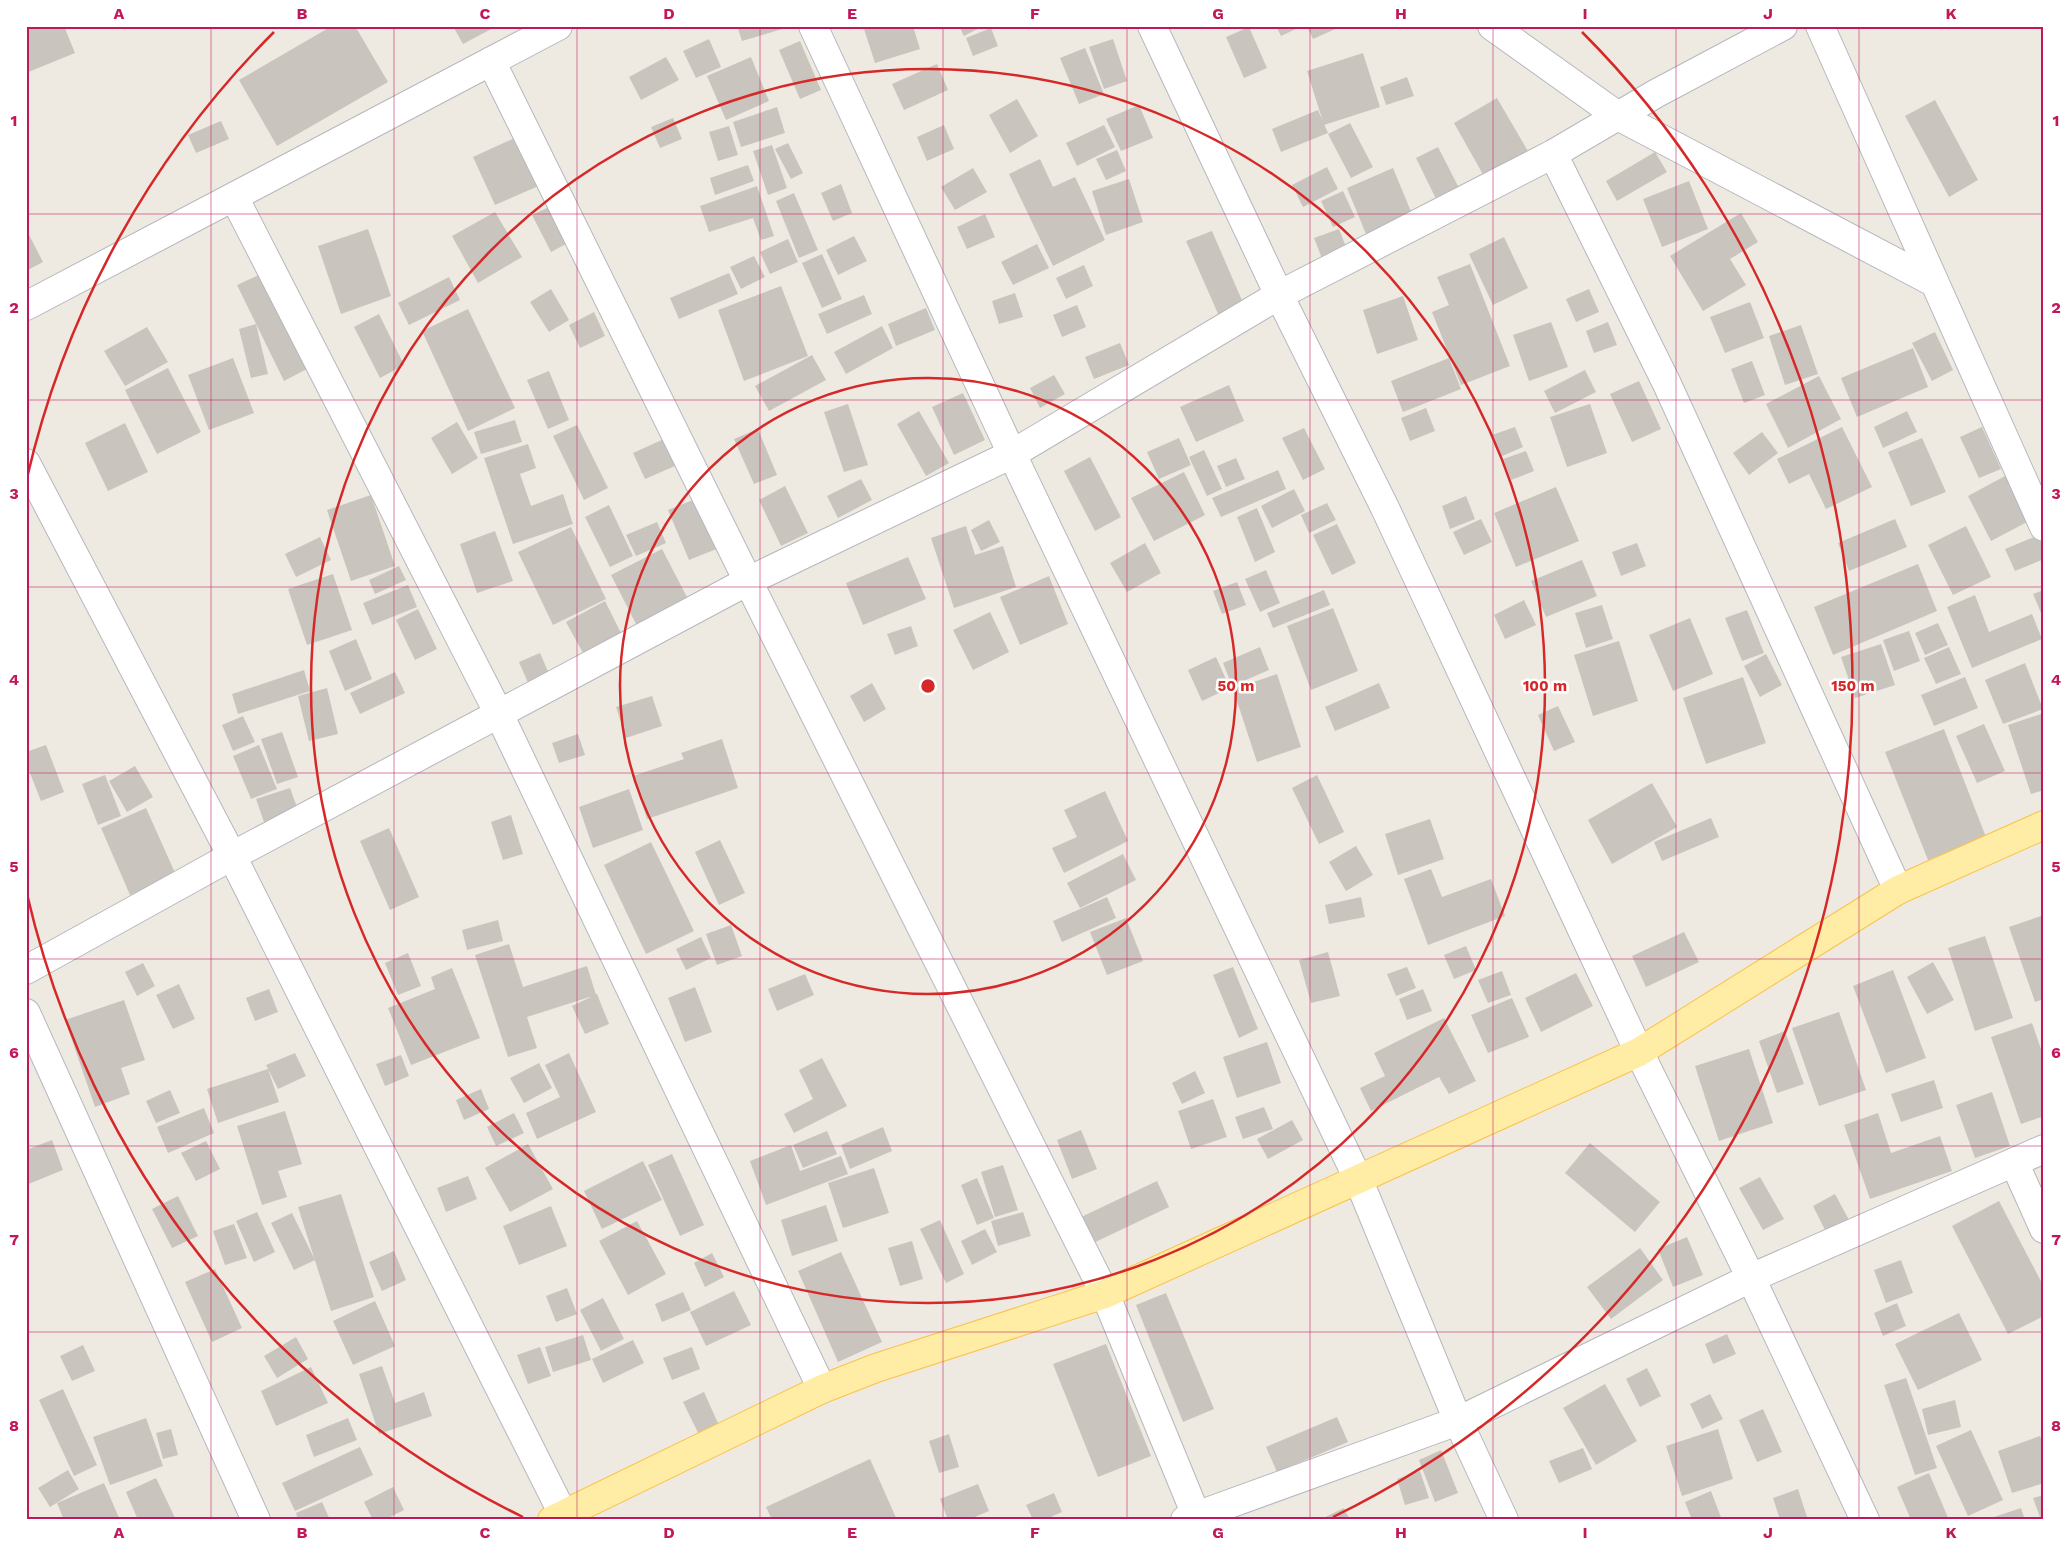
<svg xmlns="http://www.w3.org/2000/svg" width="2070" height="1546" viewBox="0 0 2070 1546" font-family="'Work Sans',sans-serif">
<rect width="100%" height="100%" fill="#eeeae1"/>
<!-- building -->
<path fill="#c9c5be" d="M26,26H64L75,53L26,73Z
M332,26H355L388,82L277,146L239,80Z
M457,26H497L463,44L454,28Z
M737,26H788L789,27L742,41Z
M863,26H913L920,49L875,63Z
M959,26H983L964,36Z
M1276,26H1302L1281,36Z
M1307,26H1342L1313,39Z
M1249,27L1267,68L1244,78L1226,37Z
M991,28L998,46L973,56L966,38Z
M709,39L721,67L696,78L683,51Z
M1113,39L1127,81L1104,89L1089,47Z
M800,41L821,90L800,99L779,50Z
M1085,48L1104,94L1079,104L1060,58Z
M1363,53L1380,107L1324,125L1307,71Z
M666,57L679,80L641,100L629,77Z
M751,57L769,101L726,120L707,76Z
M937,64L948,90L904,110L892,84Z
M1407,77L1414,96L1386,105L1380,87Z
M1497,98L1529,153L1485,178L1454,123Z
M1017,99L1038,136L1010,153L989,115Z
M1935,100L1978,180L1949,197L1905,116Z
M1139,105L1153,138L1121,151L1106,119Z
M777,107L785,133L741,147L733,122Z
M1318,110L1328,133L1281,152L1272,129Z
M673,118L682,139L660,148L651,127Z
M221,121L229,139L196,153L188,135Z
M1350,123L1373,167L1351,178L1328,134Z
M944,125L954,149L927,161L917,137Z
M1104,125L1115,147L1077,166L1066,143Z
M729,126L738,155L718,161L709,132Z
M519,136L541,185L495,205L473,157Z
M788,143L803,173L791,179L775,149Z
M772,145L787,188L768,195L753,151Z
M1438,147L1461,192L1438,203L1416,158Z
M1117,150L1126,171L1106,180L1096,159Z
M1655,152L1667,172L1617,201L1606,181Z
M1040,159L1053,187L1075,177L1105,240L1053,266L1009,174Z
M748,165L754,181L715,195L710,178Z
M1327,167L1338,189L1303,207L1292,185Z
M973,168L987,192L955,210L941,187Z
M1393,168L1412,214L1366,234L1347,188Z
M1129,179L1143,222L1106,235L1092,191Z
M1689,181L1708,229L1662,247L1643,199Z
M841,184L852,213L833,221L821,193Z
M757,186L774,236L761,240L753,218L709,232L700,206Z
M1343,191L1355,217L1333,227L1321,201Z
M794,193L818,250L799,258L776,201Z
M549,207L568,243L551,252L532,215Z
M495,212L522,257L478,283L452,236Z
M1741,213L1758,242L1730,259L1746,285L1703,311L1670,256Z
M985,214L995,237L967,249L957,227Z
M26,229L43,262L26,271Z
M368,229L391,296L341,314L318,246Z
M1339,229L1348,252L1323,261L1314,238Z
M1212,231L1244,305L1219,316L1186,241Z
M854,236L867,261L838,275L826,250Z
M1504,237L1528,288L1493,305L1469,254Z
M788,239L798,262L770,274L760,252Z
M1037,244L1049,268L1013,285L1001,262Z
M822,254L842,299L822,308L802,263Z
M754,256L765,277L741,289L730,267Z
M1470,264L1510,366L1461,385L1432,312L1449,305L1437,277Z
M1084,265L1093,286L1066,299L1056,278Z
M729,273L738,294L679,319L670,298Z
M261,274L307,369L284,381L237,285Z
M449,277L460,300L409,325L398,303Z
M781,286L808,356L744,381L718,310Z
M551,289L569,320L549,332L530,302Z
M1589,289L1599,312L1576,322L1566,299Z
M1015,293L1023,317L999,324L992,301Z
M864,295L872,314L827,334L818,314Z
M1403,296L1418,340L1377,354L1363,310Z
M1750,302L1764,338L1725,353L1710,317Z
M1077,305L1086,327L1062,337L1053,315Z
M926,308L935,330L896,346L888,324Z
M468,309L515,408L468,431L422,331Z
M594,312L605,336L580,348L569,325Z
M379,314L404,365L380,378L354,327Z
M1551,322L1568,367L1529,381L1513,335Z
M1608,322L1617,345L1594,353L1586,331Z
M256,324L268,374L251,378L239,329Z
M1801,325L1818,374L1785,385L1769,336Z
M882,326L893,348L846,374L834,352Z
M147,327L168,362L125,386L104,351Z
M1935,332L1953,370L1932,381L1912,343Z
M1120,343L1129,365L1094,379L1085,357Z
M1913,348L1928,387L1857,417L1841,378Z
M812,355L826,380L769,411L755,386Z
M233,358L254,413L209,430L188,375Z
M1449,358L1461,389L1403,412L1391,381Z
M1752,361L1765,395L1744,403L1731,369Z
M168,368L201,432L157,454L125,390Z
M1585,370L1596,392L1555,413L1544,391Z
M549,371L569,420L548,429L527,380Z
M1054,375L1065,394L1040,408L1030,388Z
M1819,376L1841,419L1788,448L1766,404Z
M1639,381L1661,429L1632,442L1610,394Z
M1229,385L1244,421L1196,442L1180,407Z
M963,393L985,440L954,455L932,407Z
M848,404L868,465L844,472L824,412Z
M1590,404L1607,453L1567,467L1550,417Z
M1426,408L1435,431L1410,441L1401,418Z
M919,411L949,463L926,476L897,424Z
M1907,411L1917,432L1883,448L1874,427Z
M515,420L522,442L481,454L474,432Z
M457,422L478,458L452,474L431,438Z
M125,423L148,472L108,491L85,443Z
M577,425L608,488L584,500L553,436Z
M1515,427L1523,447L1500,457L1492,435Z
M1842,427L1872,487L1826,509L1809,474L1789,484L1777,459Z
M1982,427L2001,469L1979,478L1960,437Z
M1304,428L1325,469L1303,480L1282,438Z
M758,429L777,475L754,484L734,439Z
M1762,432L1778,453L1749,475L1733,453Z
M1179,438L1191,465L1159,479L1147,452Z
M1922,438L1946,492L1911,506L1888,452Z
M664,439L675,466L645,479L633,453Z
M528,444L536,468L520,474L531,506L563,494L573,524L513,544L484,458Z
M1204,450L1222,489L1207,496L1189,457Z
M1526,451L1534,471L1511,480L1503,459Z
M1090,457L1121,517L1095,531L1064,471Z
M1236,458L1245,479L1226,487L1217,466Z
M1278,470L1286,489L1221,517L1212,498Z
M1184,472L1205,515L1154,541L1131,498Z
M2005,476L2029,521L1991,541L1968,496Z
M861,479L872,500L838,518L827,496Z
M785,486L808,533L781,546L759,500Z
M1556,487L1579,541L1516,567L1494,513Z
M1294,489L1305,511L1272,528L1261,506Z
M371,495L395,566L351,581L327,510Z
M1466,496L1475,519L1450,529L1442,506Z
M698,498L719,548L689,560L668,510Z
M1327,503L1336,520L1309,533L1301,515Z
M609,505L633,556L610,567L585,517Z
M1257,508L1275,552L1255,562L1237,517Z
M1481,519L1492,542L1464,555L1453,532Z
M1895,519L1907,547L1849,571L1838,543Z
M989,520L1000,542L981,551L971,530Z
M657,522L666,543L636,556L626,535Z
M1337,524L1356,563L1332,575L1313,535Z
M966,526L975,555L1003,546L1016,587L954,608L931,538Z
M1966,526L1991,577L1953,595L1928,545Z
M571,527L606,599L553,625L518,552Z
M495,531L513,581L477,593L460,544Z
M2044,533V559L2015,571L2005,549Z
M320,537L331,560L296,577L285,554Z
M1145,543L1161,573L1127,592L1110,563Z
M1637,543L1646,566L1621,576L1612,552Z
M662,549L688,599L636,624L611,575Z
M908,557L926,599L863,625L846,583Z
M1582,560L1597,596L1546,617L1531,581Z
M1918,564L1937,611L1833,655L1814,607Z
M399,566L406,580L375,594L369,580Z
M1266,570L1280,603L1260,612L1245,579Z
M333,574L352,630L307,645L288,589Z
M1049,576L1068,624L1020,645L1000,597Z
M1237,582L1246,605L1222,614L1213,591Z
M408,585L417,607L372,625L363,603Z
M1324,590L1330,605L1273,628L1267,613Z
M2044,590V620L2033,594Z
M1975,595L1989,632L2032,614L2042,639L1972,668L1947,607Z
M1524,600L1536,625L1505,639L1494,615Z
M605,601L621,633L583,653L566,622Z
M1602,605L1613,639L1586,648L1575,613Z
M1333,608L1358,671L1311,690L1287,626Z
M418,609L437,649L415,660L396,620Z
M1747,610L1764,653L1742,661L1725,618Z
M990,612L1009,652L973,670L953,630Z
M1690,618L1713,674L1673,691L1649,635Z
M1938,623L1948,645L1925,655L1915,633Z
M911,626L918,646L895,655L887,634Z
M1909,631L1920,661L1894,671L1883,640Z
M356,639L372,679L345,691L329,651Z
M1619,641L1638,701L1593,716L1574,655Z
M1881,644L1895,685L1855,698L1841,657Z
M1260,647L1269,670L1232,686L1223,663Z
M1949,647L1961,674L1936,684L1924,658Z
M540,653L550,676L529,685L519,662Z
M1766,654L1782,685L1760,697L1744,666Z
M1216,657L1230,688L1202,701L1188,670Z
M2025,663L2043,709L2003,724L1985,680Z
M304,670L310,691L238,714L232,694Z
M395,672L405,693L360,714L350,693Z
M1277,674L1301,747L1257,762L1233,689Z
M1743,677L1766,743L1706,764L1683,698Z
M1965,677L1978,708L1934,726L1921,695Z
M872,683L886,709L864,722L850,696Z
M1379,683L1390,708L1335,731L1325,707Z
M327,688L338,734L309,741L298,696Z
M652,696L662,726L626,738L616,707Z
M1558,706L1575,742L1554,751L1538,715Z
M2044,713V790L2031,794L2008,725Z
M243,716L255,742L233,751L222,725Z
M1984,724L2005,771L1977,783L1956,736Z
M1944,729L1986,837L1928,860L1885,752Z
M282,732L298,777L277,784L261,739Z
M578,734L585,755L559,763L552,743Z
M722,739L738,788L647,819L633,776L684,759L681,753Z
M46,745L64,792L41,801L26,763V752Z
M259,745L277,789L251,799L233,756Z
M135,766L153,797L127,812L109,781Z
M105,775L121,816L98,825L82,784Z
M1317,775L1344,832L1319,844L1292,788Z
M1652,783L1677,827L1612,864L1588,820Z
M290,788L298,810L264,822L256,799Z
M629,789L643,830L593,848L579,807Z
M1105,791L1128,841L1064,873L1052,848L1077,837L1064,810Z
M146,808L176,875L130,895L101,828Z
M511,815L523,854L503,860L491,822Z
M1711,818L1719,837L1662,861L1654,842Z
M1430,819L1444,859L1398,875L1385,834Z
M389,828L419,897L390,910L360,841Z
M720,840L745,893L719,905L695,852Z
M651,842L694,931L646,954L604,865Z
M1356,846L1373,875L1346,891L1329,862Z
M1123,854L1136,880L1080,908L1067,883Z
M1431,869L1442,897L1491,879L1505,916L1428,945L1404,879Z
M1107,897L1116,918L1062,942L1053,921Z
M1361,897L1365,917L1329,924L1325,905Z
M2044,915V999L2035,1002L2009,927Z
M1126,918L1143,961L1107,975L1090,932Z
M498,920L503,941L467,950L462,930Z
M731,925L742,956L717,965L706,934Z
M1684,932L1699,962L1646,987L1632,956Z
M1985,936L2013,1018L1975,1031L1948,948Z
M701,937L711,958L686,970L676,949Z
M509,944L523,987L587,966L596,995L527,1017L537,1048L508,1057L475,955Z
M1466,946L1476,970L1454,979L1444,955Z
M1328,952L1340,996L1311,1003L1299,960Z
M408,953L421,986L398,995L385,963Z
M1933,962L1954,1000L1927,1014L1907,977Z
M143,963L155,986L137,996L125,972Z
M1233,967L1258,1029L1239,1038L1213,975Z
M1407,967L1416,988L1396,996L1387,974Z
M452,968L480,1038L411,1065L388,1008L435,989L431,977Z
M1893,970L1926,1058L1886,1073L1853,986Z
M1502,971L1511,995L1488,1003L1478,980Z
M1576,973L1593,1006L1541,1032L1525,998Z
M805,974L814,995L777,1011L768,989Z
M179,984L195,1019L173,1029L156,995Z
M695,987L712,1032L685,1042L668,998Z
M269,989L278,1012L255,1021L246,998Z
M1423,989L1432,1011L1407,1020L1399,999Z
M597,994L609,1024L585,1034L572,1006Z
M1512,998L1529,1037L1488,1053L1471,1015Z
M124,1000L145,1060L121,1068L130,1094L95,1107L65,1020Z
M1839,1012L1866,1090L1819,1106L1792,1028Z
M1444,1018L1476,1081L1449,1094L1439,1077L1371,1111L1360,1088L1385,1076L1374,1053Z
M2032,1023L2044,1058V1116L2021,1124L1991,1037Z
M1785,1031L1804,1084L1777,1093L1759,1041Z
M1267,1042L1281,1083L1237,1098L1223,1057Z
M1749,1049L1773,1123L1719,1141L1695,1066Z
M295,1053L306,1076L278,1089L266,1065Z
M569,1053L596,1112L537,1139L526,1113L560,1097L545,1065Z
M401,1055L409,1076L385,1086L376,1064Z
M822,1058L847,1106L794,1133L784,1114L813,1099L799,1070Z
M539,1063L552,1088L524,1103L510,1078Z
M268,1069L279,1102L218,1123L207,1089Z
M1195,1071L1205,1093L1182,1104L1172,1083Z
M1934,1080L1943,1108L1901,1122L1891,1094Z
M481,1089L489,1109L464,1120L456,1100Z
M170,1090L180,1113L156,1123L146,1101Z
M1992,1092L2010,1146L1975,1158L1956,1105Z
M1213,1099L1227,1137L1191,1149L1178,1111Z
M1264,1107L1273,1129L1243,1139L1235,1117Z
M204,1108L214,1133L168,1153L157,1127Z
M285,1111L302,1164L278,1171L287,1197L262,1205L237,1126Z
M514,1113L524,1133L496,1146L487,1127Z
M1878,1113L1891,1153L1940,1136L1952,1171L1870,1199L1844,1125Z
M1292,1120L1303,1140L1268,1159L1257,1139Z
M883,1127L892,1151L850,1169L841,1145Z
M1081,1130L1097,1169L1072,1179L1057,1140Z
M827,1131L837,1154L803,1168L793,1145Z
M52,1140L63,1170L26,1185V1150Z
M206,1141L220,1169L196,1181L181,1153Z
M1590,1143L1660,1202L1635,1232L1565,1173Z
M528,1144L553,1189L510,1212L485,1168Z
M791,1145L800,1171L841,1156L848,1174L766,1205L750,1161Z
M672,1154L704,1225L680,1236L648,1165Z
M643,1161L662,1200L602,1229L584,1191Z
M1003,1165L1018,1210L995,1217L981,1172Z
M874,1168L889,1213L843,1228L828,1183Z
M468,1176L477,1199L446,1212L437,1188Z
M1760,1177L1784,1219L1763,1230L1739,1188Z
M977,1178L994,1218L977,1225L961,1185Z
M1157,1181L1169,1207L1089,1245L1077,1219Z
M341,1194L374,1297L331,1311L298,1207Z
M1835,1194L1849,1220L1826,1232L1813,1206Z
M178,1196L198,1236L172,1248L152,1209Z
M1999,1201L2044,1287V1316L2008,1334L1952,1226Z
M826,1205L838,1241L792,1256L781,1220Z
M551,1206L567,1246L519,1265L503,1226Z
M257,1212L275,1252L254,1262L236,1221Z
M1023,1212L1031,1236L998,1246L991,1221Z
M292,1213L315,1260L294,1270L271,1223Z
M940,1220L964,1274L946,1283L920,1229Z
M637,1221L666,1274L628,1295L599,1241Z
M234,1224L247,1258L225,1265L213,1231Z
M985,1229L997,1252L972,1265L961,1241Z
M1687,1237L1703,1275L1673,1287L1658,1249Z
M912,1241L923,1279L900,1286L888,1248Z
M1640,1248L1663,1280L1611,1319L1587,1287Z
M394,1251L406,1280L382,1291L369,1262Z
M841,1252L882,1342L838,1362L798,1271Z
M712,1253L724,1277L705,1287L694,1263Z
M1901,1260L1913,1293L1886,1303L1874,1270Z
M215,1269L242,1328L212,1342L185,1282Z
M567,1288L577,1314L556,1322L546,1296Z
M734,1291L751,1325L706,1346L690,1312Z
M683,1292L691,1310L662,1322L655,1304Z
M1166,1293L1214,1409L1183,1422L1136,1305Z
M603,1298L624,1339L601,1351L580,1310Z
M375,1301L395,1346L353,1365L333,1321Z
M1897,1303L1906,1326L1883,1336L1874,1313Z
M1959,1313L1982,1360L1918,1390L1895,1344Z
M1727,1334L1736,1354L1713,1364L1705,1344Z
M583,1335L591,1360L553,1372L545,1347Z
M296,1337L308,1359L277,1378L264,1356Z
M633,1340L644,1363L603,1383L592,1359Z
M1106,1344L1151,1456L1098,1477L1053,1364Z
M83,1345L95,1371L72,1381L60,1356Z
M540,1347L551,1376L528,1384L517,1355Z
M692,1347L700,1369L672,1380L663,1358Z
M382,1366L395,1403L424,1392L432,1416L379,1434L359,1374Z
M311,1367L328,1403L276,1426L261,1391Z
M1647,1368L1661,1396L1640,1407L1626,1379Z
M1906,1378L1937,1468L1915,1475L1884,1385Z
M1605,1384L1637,1441L1596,1465L1563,1408Z
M63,1389L97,1465L74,1476L39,1400Z
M704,1392L722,1432L702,1441L683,1402Z
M1710,1394L1723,1419L1702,1429L1690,1404Z
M1955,1400L1961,1427L1928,1435L1922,1409Z
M1763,1409L1782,1452L1757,1462L1739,1420Z
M1337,1417L1348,1442L1277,1472L1266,1447Z
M146,1418L163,1466L110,1485L93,1437Z
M348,1418L357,1440L314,1457L306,1435Z
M171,1429L178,1455L163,1459L156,1433Z
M1718,1429L1733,1479L1682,1496L1666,1446Z
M1971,1430L2003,1500L1968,1516L1936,1446Z
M949,1434L959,1467L939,1473L929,1441Z
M2040,1436L2044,1446V1483L2012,1493L1998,1451Z
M360,1447L373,1475L295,1511L282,1483Z
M1583,1448L1592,1469L1559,1483L1549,1461Z
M1441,1450L1458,1493L1435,1502L1419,1460Z
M870,1459L897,1520H772L766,1507Z
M68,1470L79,1489L50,1507L38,1488Z
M1420,1471L1429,1498L1405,1505L1397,1479Z
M1929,1473L1949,1520H1911L1897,1487Z
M156,1478L176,1520H138L126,1492Z
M104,1483L120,1520H64L57,1503Z
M978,1484L989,1511L968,1520H948L940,1499Z
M393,1487L404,1510L384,1520H373L364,1502Z
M1798,1489L1808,1520H1780L1773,1498Z
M1711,1491L1722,1520H1692L1685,1502Z
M1054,1493L1062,1512L1044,1520H1033L1026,1505Z
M2044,1495V1520H2041L2033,1498Z
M322,1502L330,1520H298L296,1513Z
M1344,1508L1350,1520H1319Z
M2021,1508L2025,1520H1988V1519Z"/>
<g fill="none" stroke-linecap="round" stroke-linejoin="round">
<defs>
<path id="minor" d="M813,26L1012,454L1359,1181L1458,1421L1504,1520
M1152,26L1279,295L1385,508L1639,1052L1751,1278L1865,1520
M1492,26L1618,116L1935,283
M1820,26L2044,527
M491,61L748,581L1105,1294L1198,1520
M1553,154L1667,384L1898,890
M234,197L499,714L822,1389
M26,306L558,26
M26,463L232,856L566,1520
M26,970L232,856L748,581L1012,454L1279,295L1553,154L1657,93L1783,26
M26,1013L256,1520
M2014,1162L2044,1229
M1185,1520L1458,1421L1751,1278L2044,1149"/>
<path id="major" d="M552,1520L822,1389L876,1368L1105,1294L1639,1052L1898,890L2044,825"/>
</defs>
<!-- minor casing -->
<use href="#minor" stroke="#b4b8bd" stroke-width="30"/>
<!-- major casing -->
<use href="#major" stroke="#fcc24c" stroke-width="30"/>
<!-- minor -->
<use href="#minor" stroke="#fff" stroke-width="28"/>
<!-- major -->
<use href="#major" stroke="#ffeca5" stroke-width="28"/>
</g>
<!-- grid -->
<path fill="none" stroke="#c2185b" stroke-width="1" stroke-opacity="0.55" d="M211,26V1520M394,26V1520M577,26V1520M760,26V1520M943,26V1520M1127,26V1520M1310,26V1520M1493,26V1520M1676,26V1520M1859,26V1520M26,214H2044M26,400H2044M26,587H2044M26,773H2044M26,959H2044M26,1146H2044M26,1332H2044"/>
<!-- distance rings -->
<g fill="none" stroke="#d62828" stroke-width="2.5">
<circle cx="928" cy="686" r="308"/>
<circle cx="928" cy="686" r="617"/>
<path d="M523 1517A925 925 0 0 1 27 894M27 478A925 925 0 0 1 274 32M1582 32A925 925 0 0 1 1333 1517"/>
</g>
<circle cx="928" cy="686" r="8" fill="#d62828" stroke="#fff" stroke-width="2.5"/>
<g font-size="15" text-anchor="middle" font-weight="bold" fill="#d62828" stroke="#fff" stroke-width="5" stroke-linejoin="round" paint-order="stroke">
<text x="1236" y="691">50 m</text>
<text x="1545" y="691">100 m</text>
<text x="1853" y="691">150 m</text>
</g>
<!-- border -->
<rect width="2070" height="1546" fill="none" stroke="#ffffff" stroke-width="55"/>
<rect x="28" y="28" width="2014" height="1490" fill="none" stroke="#c2185b" stroke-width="2"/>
<g font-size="16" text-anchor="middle" font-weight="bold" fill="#c2185b">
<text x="119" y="19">A</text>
<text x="302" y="19">B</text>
<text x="485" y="19">C</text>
<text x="669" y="19">D</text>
<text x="852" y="19">E</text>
<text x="1035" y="19">F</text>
<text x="1218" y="19">G</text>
<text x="1401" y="19">H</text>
<text x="1585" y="19">I</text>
<text x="1768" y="19">J</text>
<text x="1951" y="19">K</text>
<text x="14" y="126">1</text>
<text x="2056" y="126">1</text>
<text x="14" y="313">2</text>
<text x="2056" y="313">2</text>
<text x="14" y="499">3</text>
<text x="2056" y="499">3</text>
<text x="14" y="685">4</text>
<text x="2056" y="685">4</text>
<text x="14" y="872">5</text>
<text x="2056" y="872">5</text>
<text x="14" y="1058">6</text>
<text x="2056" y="1058">6</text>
<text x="14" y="1245">7</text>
<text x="2056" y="1245">7</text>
<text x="14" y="1431">8</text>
<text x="2056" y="1431">8</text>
<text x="119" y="1538">A</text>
<text x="302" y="1538">B</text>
<text x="485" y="1538">C</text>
<text x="669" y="1538">D</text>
<text x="852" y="1538">E</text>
<text x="1035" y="1538">F</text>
<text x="1218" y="1538">G</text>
<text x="1401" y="1538">H</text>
<text x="1585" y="1538">I</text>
<text x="1768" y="1538">J</text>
<text x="1951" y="1538">K</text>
</g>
</svg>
